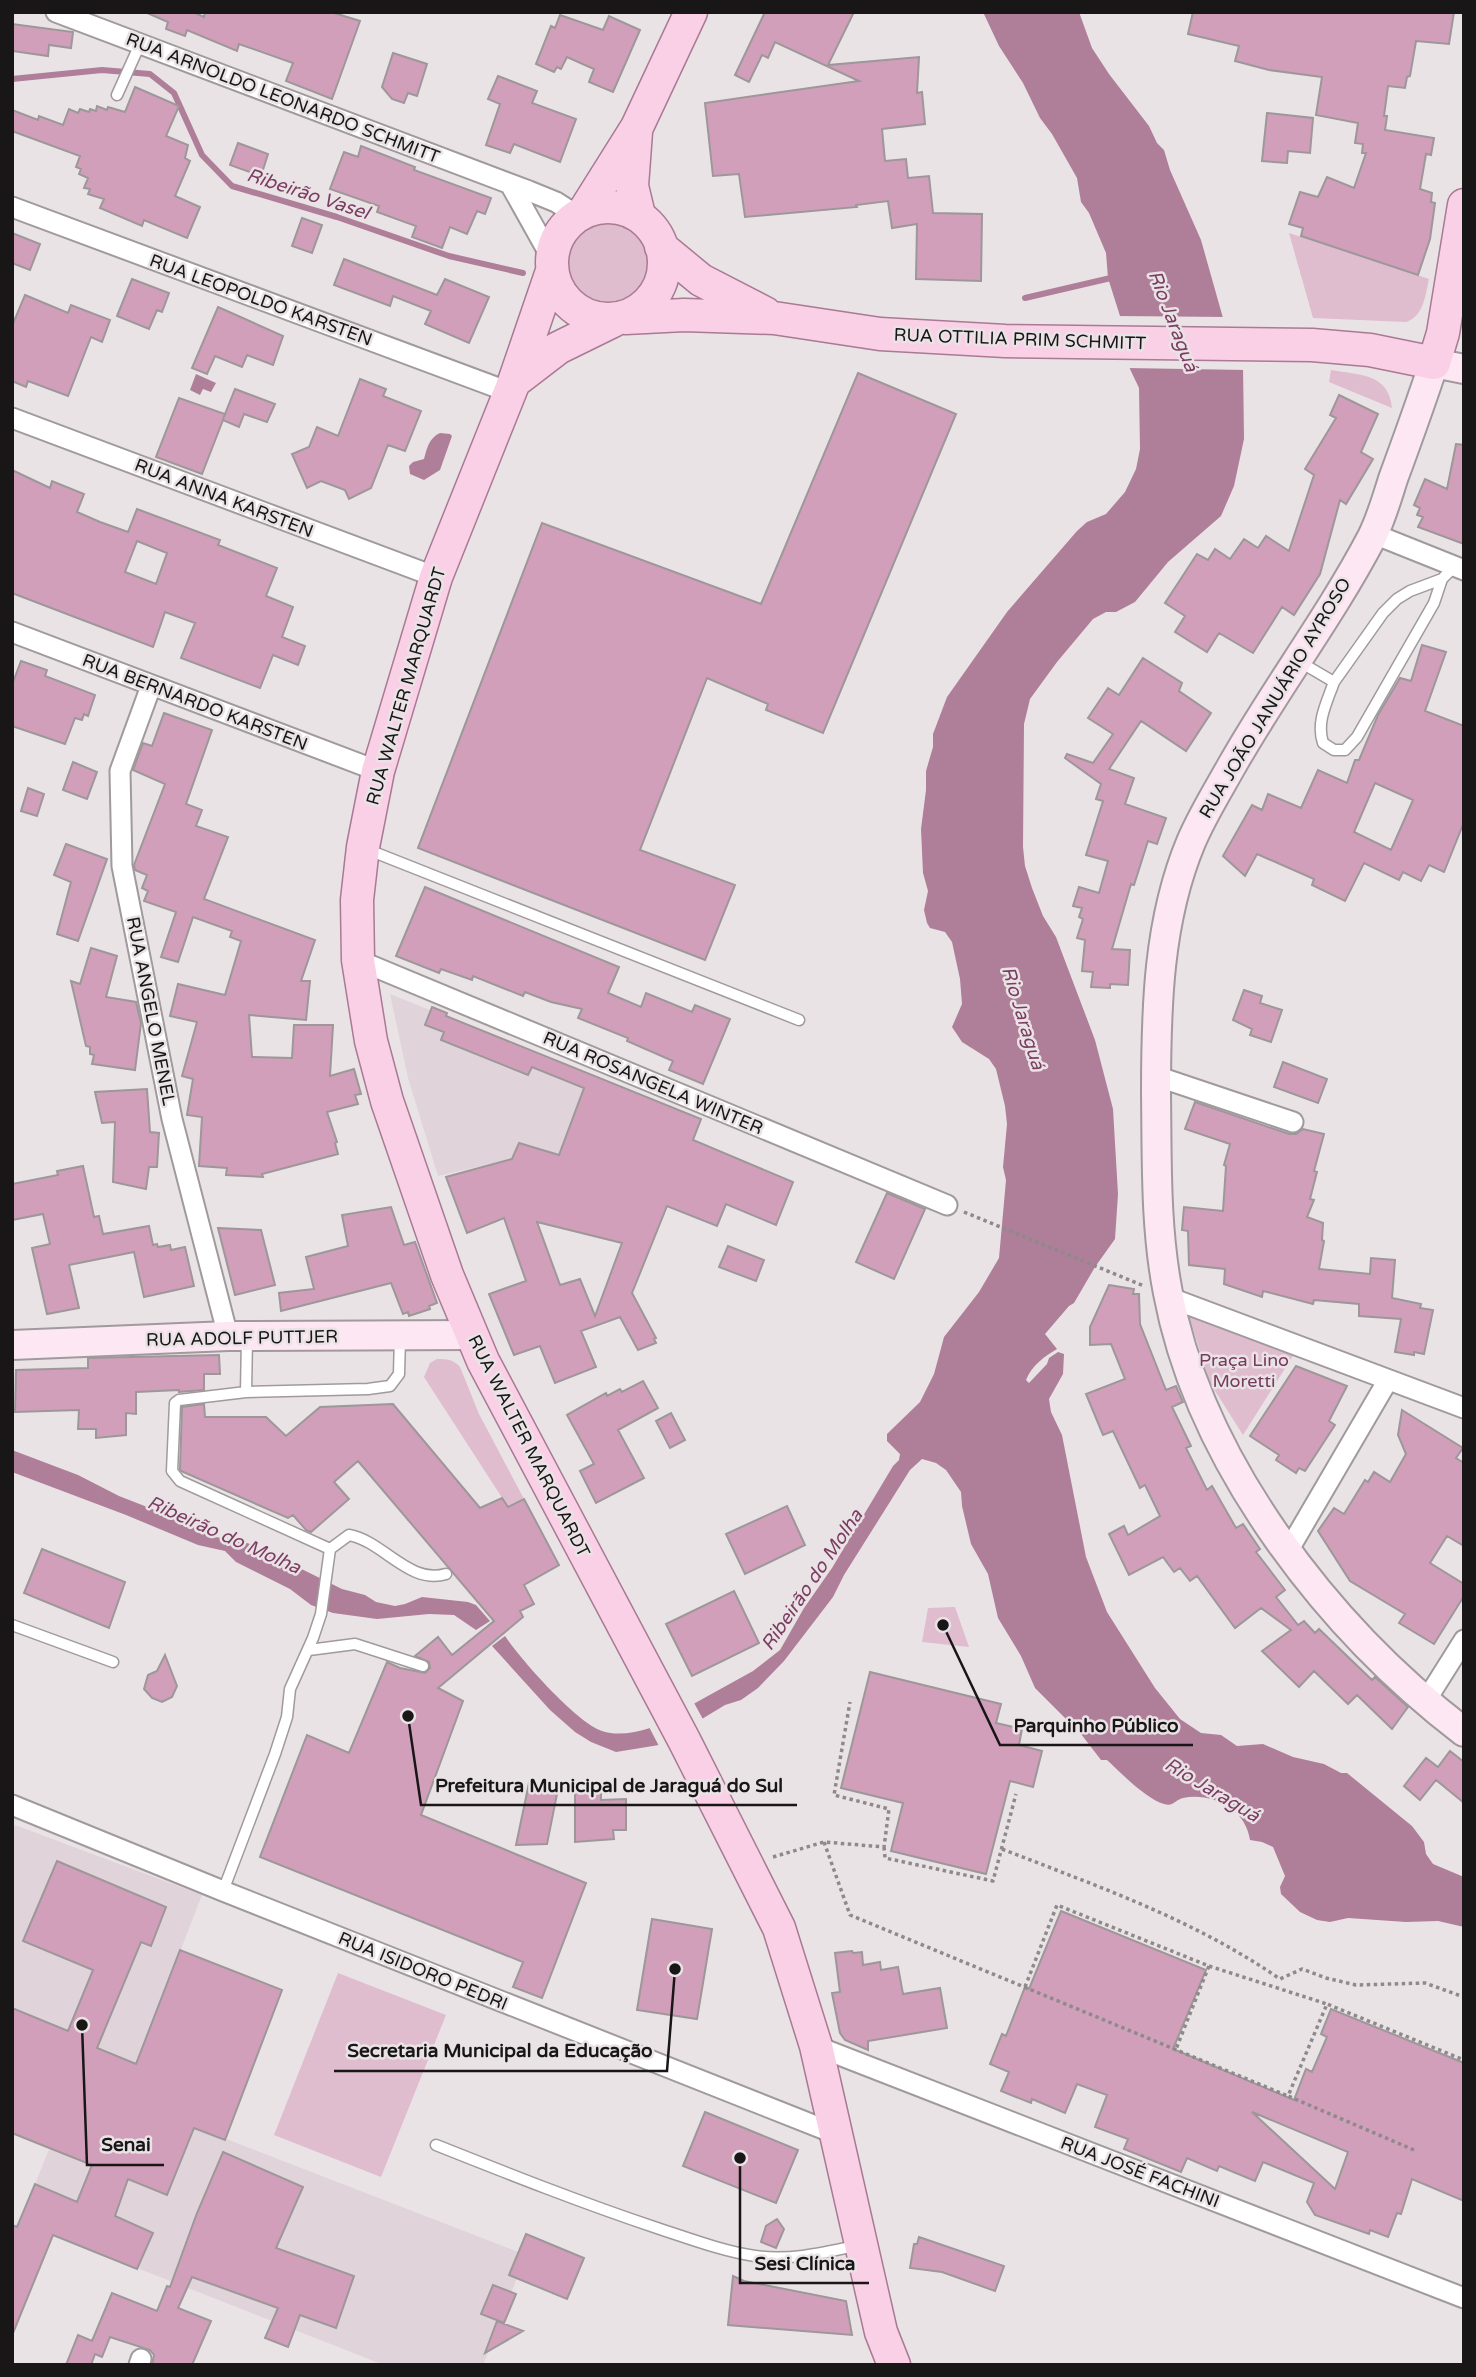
<svg xmlns="http://www.w3.org/2000/svg" width="1476" height="2377" viewBox="0 0 1476 2377" font-family="'Varela Round',sans-serif">
<rect width="100%" height="100%" fill="#eae3e6"/>
<!-- built -->
<path fill="#e1d3da" d="M390,994L701,1119L650,1250L537,1222L512,1159L438,1176L408,1078Z
M15,1825L202,1895L123,2099L526,2255L483,2365H384L20,2222L49,2149L12,2134V1833Z"/>
<!-- green -->
<path fill="#dfbcce" d="M568 264a40 40 0 1 1 80 0a40 40 0 1 1-80 0Z
M1289,233L1429,279C1425,296 1424,316 1406,322L1313,318Z
M1331,370C1359,375 1389,373 1392,408L1329,382Z
M1187,1310L1296,1351L1243,1435L1210,1383Z
M437,1359C447,1359 453,1359 460,1367L479,1414L524,1499L508,1507L424,1377L430,1363Z
M955,1607L969,1647L922,1642L928,1608Z
M338,1973L446,2015L381,2177L274,2135Z"/>
<!-- water -->
<path fill="#af7e99" d="M983,12H1079L1092,48L1109,74L1149,126L1157,143L1164,150L1170,170L1201,240L1223,318L1243,365L1244,439L1234,486L1221,516L1168,562L1135,602L1116,612H1106L1093,619L1057,662L1030,699L1024,724L1023,847L1025,866L1032,888L1043,916L1056,937L1095,1040L1113,1109L1118,1194L1115,1239L1095,1267L1074,1303L1069,1306L1045,1334L1057,1349C1044,1357 1032,1365 1026,1380L1029,1383L1047,1364L1049,1358L1058,1352L1064,1354L1063,1374L1049,1399L1051,1412L1062,1435L1086,1557L1107,1612L1155,1688L1180,1719L1201,1733L1221,1735L1237,1746L1263,1744L1293,1757L1324,1764L1341,1773H1347L1412,1826L1424,1842L1426,1854L1433,1864L1464,1877V1927L1438,1921L1406,1922L1348,1918L1330,1922L1317,1920L1300,1912L1281,1894L1280,1887L1285,1876L1273,1847L1262,1842L1250,1840C1246,1809 1212,1792 1183,1798C1175,1800 1173,1807 1164,1804C1146,1799 1121,1773 1107,1760H1101L1081,1734L1035,1688L1021,1656L998,1618L988,1574L971,1544L962,1506L961,1492L946,1470L936,1463L922,1459L910,1470L844,1575L833,1597L784,1661L758,1688L741,1700L725,1705L659,1745L616,1752L591,1742L575,1732L550,1710L492,1646L505,1636C520,1659 577,1723 602,1731C617,1736 634,1733 650,1728L753,1671L780,1650L804,1608L832,1568L893,1466L899,1460L900,1454L887,1441V1434L920,1402L934,1374L944,1337L979,1292L999,1258L1006,1180L1003,1167L1007,1124L1005,1106L996,1069L989,1059L962,1042L952,1027L962,1004L960,979L952,942L945,932L930,928L927,923L924,910L928,891L923,873L921,829L926,790V771L933,747V734L947,697L1007,612L1077,531L1087,522L1106,514L1125,492L1136,469L1140,449L1139,388L1130,369L1120,316L1108,278L1106,253L1089,213L1081,202L1077,178L1052,134L1040,118L1023,83L999,46Z
M196,374L216,383L211,392L203,389L200,395L190,390Z
M440,433L450,434L452,436L440,470L424,480L410,474L409,466L413,462L424,459C427,448 429,438 440,433Z
M12,1450L78,1475L119,1496L160,1512L215,1537L238,1540L253,1545L342,1589L365,1595L376,1602L395,1606L405,1604L422,1597L468,1602L476,1605L490,1621L476,1630L454,1615L429,1614L377,1619L333,1613L311,1605L290,1589L236,1562L225,1551L198,1545L126,1515L12,1472Z"/>
<!-- pier -->
<path fill="#eae3e6" d="M1116,316L1226,317L1238,339L1247,370L1126,368Z
M693,1701L705,1723L660,1748L648,1725Z"/>
<g fill="none" stroke-linecap="round" stroke-linejoin="round">
<!-- stream -->
<path stroke="#af7e99" stroke-width="6" d="M12,79L102,70L150,74L174,93L202,155L232,186L337,217L449,256L523,273
M1025,298L1115,277"/>
</g>
<!-- building -->
<path fill="#d29fba" stroke="#9d979a" stroke-width="2" fill-rule="evenodd" d="M145,12H193L204,17L205,12H331L360,21L332,99L286,81L293,63L239,44L237,51L187,30L185,36L166,29L168,22Z
M765,12H854L828,65L919,57L917,93L922,92L925,124L882,129L885,161L906,159L908,178L929,176L933,213L982,214L981,281L916,279L917,224L892,228L888,201L856,205L857,207L745,217L739,174L713,176L705,103L859,81L775,42L768,58L762,55L749,82L735,75Z
M1193,12H1454L1449,44L1416,41L1410,76L1407,77L1405,88L1388,86L1384,116H1387L1385,130L1434,138L1431,155L1426,154L1420,189L1432,193L1431,202L1435,203L1430,239L1418,275L1301,236L1303,228L1289,224L1300,192L1318,197L1327,177L1354,188L1366,153H1362L1363,144L1355,143L1358,123L1316,115L1322,77L1269,70L1235,61L1239,46L1188,34Z
M560,15L603,30L609,16L640,30L613,92L589,82L594,69L567,57L561,69L557,67L554,72L536,64L551,26L555,28Z
M12,24L73,32L71,48L49,45L48,56L12,51Z
M393,53L427,64L417,96L408,93L404,103L392,99L382,87Z
M498,76L537,91L532,103L576,119L560,162L514,144L510,153L486,145L500,104L488,99Z
M135,87L179,106L166,136L188,145L185,158L190,161L175,196L200,207L187,238L144,220L142,226L100,208L104,199L88,194L90,189L84,188L88,178L79,174L81,169L76,167L80,156L12,131V110L38,120L39,116L63,125L69,109L78,113L80,109L89,112L90,109L96,111L97,106L107,110L108,107L125,112Z
M1267,113L1313,118L1310,153L1288,151L1287,163L1262,161Z
M238,143L268,154L261,176L230,165Z
M361,146L415,167L414,170L491,198L485,214L477,211L467,234L450,227L442,248L412,237L416,226L377,212L379,206L330,189L344,152L358,157Z
M302,218L322,225L312,253L292,246Z
M12,233L40,244L30,270L12,263Z
M344,259L437,295L445,279L489,297L469,343L425,324L431,311L393,296L390,306L334,285Z
M132,279L169,293L162,312L157,310L149,329L117,316Z
M25,295L68,313L71,305L110,320L102,342L91,337L68,396L28,381L26,387L12,381V326Z
M218,307L283,336L273,365L247,355L242,367L215,356L207,374L192,368Z
M858,373L956,414L823,733L766,710L768,704L707,678L640,850L735,885L705,960L418,848L542,523L761,604Z
M360,379L386,389L383,396L421,411L405,451L388,445L371,488L349,499L345,490L321,481L307,488L292,454L309,447L317,427L338,436Z
M235,389L275,404L267,422L244,414L239,427L223,420L202,474L156,457L179,398L225,414L223,419Z
M1339,395L1378,414L1361,452L1373,459L1346,504L1340,500L1320,574L1294,615L1282,607L1253,653L1219,633L1207,652L1175,632L1185,616L1165,603L1197,554L1208,560L1215,549L1230,559L1244,539L1258,548L1266,536L1289,551L1314,475L1305,469L1336,418L1330,415Z
M1456,444L1464,445V544L1418,527L1423,517L1417,515L1420,508L1414,505L1425,479L1447,489Z
M12,470L50,488L52,481L84,494L77,512L100,522L128,532L137,509L220,540L218,545L277,568L266,596L293,607L282,637L305,646L298,665L273,655L260,688L181,658L195,623L165,612L153,647L12,593ZM137,541L167,553L156,584L125,572Z
M1422,645L1446,652L1425,711L1464,726V822L1444,872L1429,865L1421,881L1403,872L1399,880L1364,863L1345,901L1312,885L1314,879L1257,854L1245,876L1223,856L1252,805L1262,810L1268,794L1301,808L1318,770L1347,783L1355,760H1359L1378,715L1400,678L1411,681ZM1375,783L1413,800L1391,850L1354,832Z
M1143,658L1182,683L1179,691L1211,713L1186,751L1141,721L1109,769L1134,778L1125,804L1166,818L1157,844L1148,841L1134,885L1131,884L1112,949L1130,950L1128,985L1110,984V988L1091,987L1093,972L1082,971L1085,940L1077,938L1083,919L1079,917L1082,908L1073,906L1079,887L1099,893L1108,861L1086,855L1103,801L1096,799L1101,784L1065,758L1067,754L1093,763L1113,734L1088,718L1108,688L1119,695Z
M21,661L47,670L45,676L95,695L88,716L84,714L82,720L75,718L65,744L12,726V685Z
M164,713L212,730L186,804L202,810L196,826L228,837L204,899L315,940L301,981H310L306,1020L249,1015L252,1057L292,1058L294,1025H333L330,1076L354,1069L361,1094L355,1095L358,1104L327,1112L337,1142L335,1143L338,1154L262,1174L263,1177L226,1175L227,1168L199,1166L202,1117L187,1115L193,1079L182,1076L197,1022L170,1016L178,984L225,995L241,941L230,937L232,931L193,917L178,962L161,957L176,912L144,901L148,891L142,888L147,875L135,870L134,865L165,784L133,770L143,743L152,746Z
M73,762L97,772L87,799L63,790Z
M28,788L44,794L37,816L21,811Z
M66,844L107,859L78,941L57,934L71,882L54,875Z
M425,887L619,967L608,993L641,1007L646,993L692,1012L695,1005L730,1019L703,1084L669,1070L673,1061L627,1041L628,1038L578,1018L582,1009L551,1002L525,992L523,996L473,976L472,980L441,969L439,973L396,956Z
M91,948L117,956L106,997L136,1002L141,1023L135,1070L92,1064L94,1055L90,1054V1047L86,1046L71,981L80,984Z
M1244,990L1262,996L1260,1003L1282,1010L1271,1042L1250,1035L1252,1029L1233,1020Z
M432,1007L447,1013L446,1016L701,1119L693,1140L793,1182L776,1225L726,1204L717,1226L667,1206L632,1293L656,1338L654,1339L656,1343L638,1350L620,1317L581,1331L596,1367L555,1383L540,1346L514,1355L489,1294L526,1281L504,1218L467,1233L446,1177L512,1159L519,1143L559,1155L584,1088L532,1067L528,1075L441,1040L444,1032L425,1025ZM537,1222L622,1243L595,1316L580,1279L560,1285Z
M1283,1062L1327,1079L1318,1103L1274,1087Z
M147,1089L150,1132L159,1133L157,1167H149L146,1189L113,1182L115,1122L102,1123L95,1092Z
M1195,1102L1289,1134H1296L1303,1129L1324,1134L1314,1171L1317,1172L1310,1199L1314,1200L1307,1217L1323,1223L1322,1240L1324,1241L1319,1269L1370,1274L1371,1258L1395,1260L1392,1298L1421,1304L1420,1308L1433,1310L1424,1354L1414,1352V1355L1395,1352L1401,1319L1359,1316V1304L1314,1300L1313,1304L1263,1291L1262,1297L1224,1284L1225,1269L1189,1265L1188,1231L1182,1230L1184,1207L1223,1211L1226,1166L1224,1165L1230,1144L1185,1129Z
M83,1166L94,1217L99,1216L103,1234L149,1226L153,1245L157,1244L158,1247L170,1245L171,1250L185,1247L194,1286L144,1297L134,1252L69,1265L79,1308L47,1314L32,1248L50,1244L43,1214L12,1220V1184L58,1175L57,1171Z
M887,1193L925,1209L894,1279L856,1262Z
M391,1207L404,1245L415,1242L437,1303L429,1306L430,1309L409,1316L408,1312L403,1314L391,1283L281,1311L279,1293L314,1289L306,1257L348,1246L342,1215Z
M218,1228L261,1230L275,1285L235,1295Z
M728,1246L764,1260L756,1281L719,1267Z
M1109,1285L1134,1289L1133,1294H1139L1140,1324L1166,1390L1176,1386L1183,1402L1172,1407L1191,1446L1186,1448L1207,1490L1212,1486L1236,1528L1243,1524L1260,1549L1256,1552L1285,1590L1276,1597L1298,1625L1304,1621L1315,1633L1319,1629L1372,1680L1375,1677L1408,1707L1392,1729L1357,1695L1348,1704L1314,1671L1299,1687L1262,1651L1291,1630L1261,1608L1235,1628L1197,1576L1190,1581L1180,1568L1174,1572L1163,1557L1129,1575L1109,1534L1124,1526L1128,1535L1160,1516L1145,1485L1140,1488L1113,1431L1103,1435L1086,1394L1125,1379L1111,1344L1090,1345V1327Z
M219,1355L220,1374H204V1390L179,1392V1390L136,1392V1414L126,1413V1435L96,1438V1429H78L79,1410L15,1412L16,1370L88,1368V1358Z
M1296,1366L1347,1386L1329,1421L1335,1425L1305,1471L1299,1468L1296,1473L1276,1460L1279,1455L1250,1436Z
M643,1381L658,1408L618,1430L644,1478L596,1503L580,1471L594,1464L567,1415L606,1393L607,1396L620,1389L622,1392Z
M204,1404L205,1417H266L286,1436L320,1407L393,1404L480,1508L502,1498L508,1507L524,1499L559,1565L524,1585L534,1604L520,1611L523,1617L438,1688L463,1701L421,1815L586,1883L542,1998L513,1987L523,1962L260,1857L307,1735L349,1753L387,1662L400,1668L425,1673L430,1668L429,1662L415,1656L438,1637L452,1655L494,1621L358,1461L334,1482L349,1499L311,1532L306,1530L293,1515L288,1518L181,1471L180,1469L182,1407Z
M1402,1410L1463,1448L1456,1458L1464,1463V1546L1447,1536L1430,1563L1464,1584V1596L1434,1644L1399,1623L1405,1614L1350,1581L1318,1531L1334,1508L1344,1514L1365,1480L1368,1482L1374,1472L1390,1482L1406,1454L1398,1435Z
M671,1413L685,1440L670,1448L656,1421Z
M787,1506L805,1545L745,1574L726,1534Z
M42,1549L125,1582L109,1628L24,1593Z
M734,1591L759,1643L692,1676L666,1624Z
M165,1655L177,1686L172,1697L162,1702L152,1698L144,1689L148,1675L157,1671Z
M870,1672L1001,1704L996,1723L1022,1729L1019,1745L1042,1751L1033,1787L1010,1781L986,1874L891,1851L903,1803L841,1788Z
M1450,1751L1464,1762V1803L1436,1780L1420,1800L1404,1786L1426,1758L1438,1767Z
M529,1783L558,1789L547,1844L516,1845Z
M575,1793H601V1800L626,1799V1830H613L614,1839L575,1842Z
M57,1861L166,1907L151,1946L141,1942L97,2048L136,2064L180,1950L282,1990L225,2140L194,2128L167,2195L128,2179L115,2216L153,2233L137,2269L53,2235L13,2333L12,2225L17,2227L35,2184L77,2202L92,2165L12,2133V2008L68,2031L93,1970L23,1941Z
M1061,1911L1206,1970L1173,2049L1294,2100L1306,2069L1312,2072L1327,2037L1321,2034L1331,2009L1464,2063V2201L1412,2179L1401,2214L1397,2213L1388,2237L1370,2230L1369,2234L1315,2215L1307,2202L1314,2183L1263,2162L1255,2181L1219,2166L1217,2171L1187,2158L1181,2172L1124,2149L1128,2139L1095,2127L1107,2095L1077,2084L1065,2113L1032,2099L1031,2103L1001,2091L1009,2072L990,2064L1002,2034L1006,2036L1025,1987L1029,1989ZM1252,2112L1348,2152L1335,2189Z
M652,1919L712,1929L697,2019L637,2010Z
M852,1951L853,1953L862,1952L863,1965L880,1962L881,1970L898,1967L903,1994L940,1988L947,2028L868,2041V2050L845,2040L840,2033L832,1993L840,1992L835,1953Z
M705,2112L798,2150L776,2203L683,2166Z
M223,2152L303,2187L276,2248L354,2276L336,2328L300,2315L288,2347L265,2338L278,2308L192,2277L178,2308L211,2321L192,2365H152L154,2355L150,2350L110,2337L102,2357L95,2354L91,2365H66L78,2335L92,2341L112,2293L157,2311L167,2286L170,2287L197,2213Z
M777,2219L784,2229L776,2248L761,2242L766,2226Z
M526,2234L584,2258L567,2299L509,2275Z
M919,2237L1004,2266L995,2291L942,2272L910,2268L914,2244H917Z
M733,2276L744,2281L846,2301L852,2335L728,2325Z
M493,2285L516,2294L504,2323L481,2314Z
M497,2321L523,2331L485,2353Z"/>
<g fill="none" stroke-linecap="round" stroke-linejoin="round">
<defs>
<path id="lane" d="M117,95L140,44
M1300,662L1334,682C1327,702 1316,722 1323,743L1334,750H1345L1357,737L1434,603L1442,579
M1334,682L1383,613L1397,599L1410,591L1442,579L1455,566
M366,849L799,1020
M246,1392L368,1389L390,1386L399,1374L400,1337
M330,1549L349,1535C383,1541 409,1585 446,1574
M12,1625L113,1662
M309,1650L355,1644L423,1666
M223,1891L275,1754L287,1717L290,1689L313,1638L321,1614L330,1549L180,1481L172,1471L175,1403L179,1400L246,1392L247,1337
M436,2145C509,2174 582,2203 657,2228C688,2238 722,2251 755,2256C789,2261 823,2253 856,2246"/>
<path id="street" d="M56,12L529,191L556,202L578,216
M510,184L552,259
M12,207L509,392
M12,418L436,577
M1374,534L1464,570
M12,632L378,771
M151,686L120,771L122,866L172,1119L228,1336
M358,960L947,1205
M1156,1076L1293,1122
M1168,1297L1464,1408
M1288,1551L1388,1380
M1425,1702L1464,1640
M12,1805L223,1891L836,2134
M816,2046L1464,2298
M139,2365L141,2359"/>
<path id="secondary" d="M1464,369L1434,363C1421,402 1407,441 1393,479C1387,498 1381,519 1372,537C1330,617 1275,689 1231,767C1217,792 1202,816 1191,842C1158,921 1156,1008 1156,1093C1157,1159 1155,1227 1168,1293C1200,1463 1328,1628 1464,1732
M12,1345L228,1336L472,1335"/>
<path id="primary" d="M636,132L632,186L639,215
M552 263a56 56 0 1 1 112 0a56 56 0 1 1-112 0Z
M583,213L637,127L691,12
M661,247L701,280L765,313
M552,271L514,382L436,577L378,771L363,847L357,900L358,960L371,1041L387,1101L447,1275L483,1361L684,1740L779,1928L816,2046L881,2332L894,2365
M626,318L684,315L774,318L880,334L1005,341L1312,345L1370,350L1434,363L1443,333L1464,205
M515,381L558,348L613,321"/>
</defs>
<!-- lane casing -->
<use href="#lane" stroke="#a09a9d" stroke-width="13"/>
<!-- street casing -->
<use href="#street" stroke="#a09a9d" stroke-width="23"/>
<!-- secondary casing -->
<use href="#secondary" stroke="#a09a9d" stroke-width="32"/>
<!-- primary casing -->
<use href="#primary" stroke="#a87a93" stroke-width="35"/>
<!-- path -->
<path stroke="#8e898b" stroke-width="3.5" stroke-dasharray="3.5 3.5" stroke-linecap="butt" d="M964,1212L1144,1286
M824,1842L850,1915L1288,2096
M884,1847L885,1858L993,1881L1016,1794
M1002,1849C1099,1887 1193,1919 1280,1979L1302,1969L1326,1978L1356,1985L1425,1983L1464,1997
M773,1857L824,1842L884,1847L889,1809L834,1795L850,1702
M1209,1966L1327,2004
M1025,1987L1057,1905L1209,1966L1176,2049
M1414,2150L1288,2096L1327,2004L1464,2060"/>
<!-- lane -->
<use href="#lane" stroke="#fff" stroke-width="10"/>
<!-- street -->
<use href="#street" stroke="#fff" stroke-width="19"/>
<!-- secondary -->
<use href="#secondary" stroke="#fce7f3" stroke-width="28"/>
<!-- primary -->
<use href="#primary" stroke="#fad0e6" stroke-width="32"/>
</g>
<g text-anchor="middle" dominant-baseline="central" stroke-width="5" stroke-linejoin="round" paint-order="stroke">
<!-- street labels -->
<g font-size="18" fill="#181617" stroke="#eae3e6">
<text transform="translate(283 98) rotate(21)">RUA ARNOLDO LEONARDO SCHMITT</text>
<text transform="translate(261 300) rotate(20)">RUA LEOPOLDO KARSTEN</text>
<text transform="translate(1020 339) rotate(2)">RUA OTTILIA PRIM SCHMITT</text>
<text transform="translate(224 498) rotate(21)">RUA ANNA KARSTEN</text>
<text transform="translate(406 686) rotate(-74)">RUA WALTER MARQUARDT</text>
<text transform="translate(1275 698) rotate(-59)">RUA JOÃO JANUÁRIO AYROSO</text>
<text transform="translate(195 702) rotate(21)">RUA BERNARDO KARSTEN</text>
<text transform="translate(151 1011) rotate(79)">RUA ANGELO MENEL</text>
<text transform="translate(653 1083) rotate(23)">RUA ROSANGELA WINTER</text>
<text transform="translate(242 1338) rotate(-1)">RUA ADOLF PUTTJER</text>
<text transform="translate(529 1446) rotate(63)">RUA WALTER MARQUARDT</text>
<text transform="translate(423 1971) rotate(22)">RUA ISIDORO PEDRI</text>
<text transform="translate(1140 2172) rotate(21)">RUA JOSÉ FACHINI</text>
</g>
<!-- park labels -->
<g font-size="18" fill="#78395e" stroke="#eae3e6">
<text x="1244" y="1360">Praça Lino<tspan x="1244" dy="21">Moretti</tspan></text>
</g>
<!-- water labels -->
<g font-size="19" font-style="italic" fill="#7c3d62" stroke="#eae3e6">
<text transform="translate(308 194) rotate(18)">Ribeirão Vasel</text>
<text transform="translate(1173 321) rotate(69)">Rio Jaraguá</text>
<text transform="translate(1023 1018) rotate(73)">Rio Jaraguá</text>
<text transform="translate(224 1535) rotate(24)">Ribeirão do Molha</text>
<text transform="translate(812 1580) rotate(-56)">Ribeirão do Molha</text>
<text transform="translate(1212 1790) rotate(31)">Rio Jaraguá</text>
</g>
</g>
<!-- callouts -->
<path fill="none" stroke="#181617" stroke-width="2.5" d="M943 1625L1000 1745H1193M408 1716L421 1805H797M675 1969L667 2071H334M82 2025L87 2165H164M740 2158L740 2283H869"/>
<g fill="#181617" stroke="#eae3e6" stroke-width="2.5">
<circle cx="943" cy="1625" r="7"/>
<circle cx="408" cy="1716" r="7"/>
<circle cx="675" cy="1969" r="7"/>
<circle cx="82" cy="2025" r="7"/>
<circle cx="740" cy="2158" r="7"/>
</g>
<g font-size="19" text-anchor="middle" font-weight="bold" fill="#181617" stroke="#eae3e6" stroke-width="5" stroke-linejoin="round" paint-order="stroke">
<text x="1096" y="1732">Parquinho Público</text>
<text x="609" y="1792">Prefeitura Municipal de Jaraguá do Sul</text>
<text x="500" y="2057">Secretaria Municipal da Educação</text>
<text x="126" y="2151">Senai</text>
<text x="805" y="2270">Sesi Clínica</text>
</g>
<!-- border -->
<rect width="1476" height="2377" fill="none" stroke="#181617" stroke-width="28"/>
</svg>
